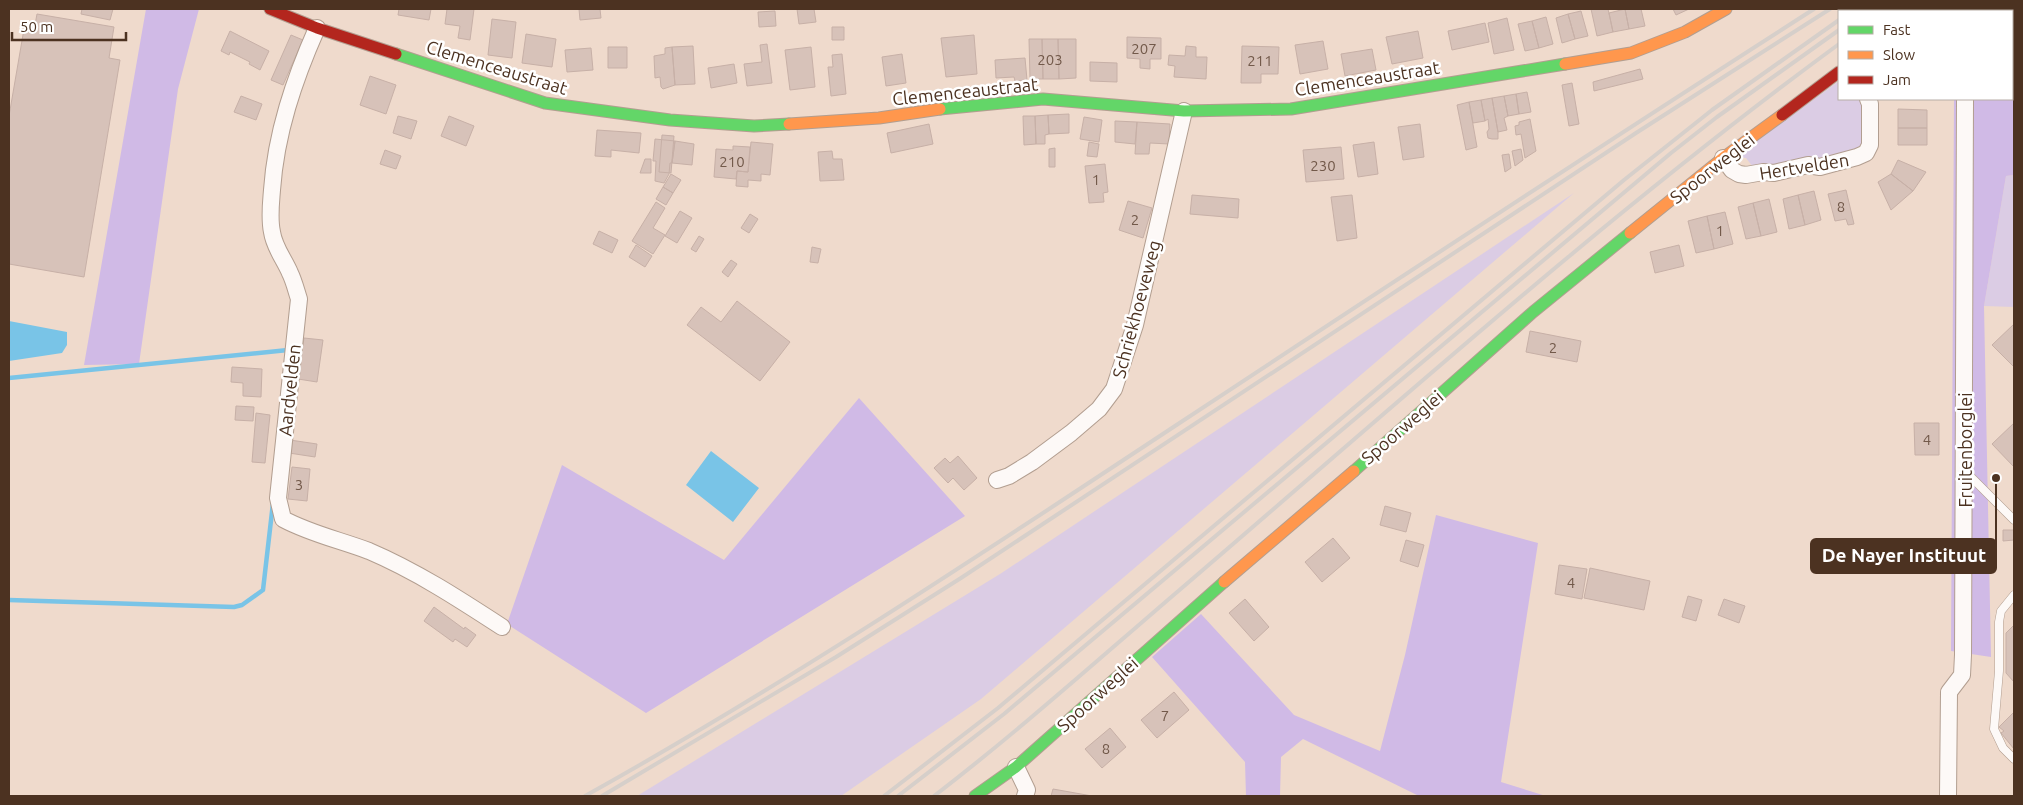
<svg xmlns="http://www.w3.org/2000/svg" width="2023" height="805" viewBox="0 0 2023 805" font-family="Ubuntu,sans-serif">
<rect width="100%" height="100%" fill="#efdacc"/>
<!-- green -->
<path fill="#dbcce4" d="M1839,81V99H1861C1867,110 1867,139 1858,149L1818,160L1773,167L1765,164L1753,167L1746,158L1735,157Z
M2014,175V307L1984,306L2006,176Z
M1574,193L981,699L841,796H637L1000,574Z"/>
<!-- forest -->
<path fill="#d0bae6" d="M146,9H199L178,89L139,364L84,365Z
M1960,9H2014V175L2006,176L1984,306L1991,657L1951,651L1954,99H2012V11H1958Z
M859,398L965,516L646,713L507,624L562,465L724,560Z
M1436,515L1538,543L1501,782L1546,796H1419L1303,739L1281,757L1280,796H1246L1245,762L1152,657L1201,614L1294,715L1380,751L1405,655Z"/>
<!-- water -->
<path fill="#79c4e7" d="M9,321L67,332V345L62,353L9,361Z
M711,451L759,488L733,522L686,485Z"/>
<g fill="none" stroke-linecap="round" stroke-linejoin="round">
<!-- stream -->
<path stroke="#79c4e7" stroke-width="4.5" d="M9,378L288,350V348
M9,600L234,607L242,605L263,590L273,503"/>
</g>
<!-- building -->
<path fill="#d7c2b9" stroke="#c7b0a7" d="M82,9H113L110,20L81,14Z
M399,9H431L429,20L398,15Z
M447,9H474L470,40L458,38L460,26L445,24Z
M579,9H600L601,18L580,20Z
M797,9H814L816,22L799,24Z
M1591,9H1608L1613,32L1597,36Z
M1625,9L1629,29L1613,32L1609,13Z
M1625,9H1641L1645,26L1629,29Z
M1673,9H1689L1676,15Z
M775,11L776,26L759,27L758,12Z
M1581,11L1588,36L1575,39L1568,14Z
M37,14L114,27L109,58L120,60L84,277L9,264V116L24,29L34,30Z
M1568,14L1575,39L1562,43L1556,18Z
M1546,17L1553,44L1539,48L1532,21Z
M1507,18L1514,50L1494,54L1488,23Z
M492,19L516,22L512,58L488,55Z
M1532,21L1539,48L1525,51L1518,24Z
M1485,23L1489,42L1452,50L1448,31Z
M832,27H844V40H832Z
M230,31L269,51L260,70L249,64L250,62L230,52L229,55L221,51Z
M1418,31L1423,58L1392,64L1386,37Z
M526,34L556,39L552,67L522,63Z
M291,35L303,40L283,85L271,80Z
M974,35L977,74L946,77L941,38Z
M1127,37L1161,38V59H1150V69L1140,68V59L1127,58Z
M1029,39H1042L1043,79H1030Z
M1042,39H1058L1059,79H1043Z
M1058,39H1076V78L1059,79Z
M1323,41L1328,69L1300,74L1295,45Z
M767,44L772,83L747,86L744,64L762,62L760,45Z
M693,46L695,84L675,85L672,47Z
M1186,46L1196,47V57H1207L1206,79L1174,77L1175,66L1168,65L1169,55L1185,56Z
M1242,46L1279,47L1278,74H1261V83H1241Z
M608,47H627V68H608Z
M672,47L675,85L663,89L661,87L660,77L655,78L654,56L665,54V48Z
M811,47L815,87L790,90L785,50Z
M591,48L593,70L567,72L565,50Z
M1372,49L1376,70L1345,76L1341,54Z
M842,54L846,94L831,96L828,67H833L832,55Z
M902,54L906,83L886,86L882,57Z
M1025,58L1027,80L1015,81L1014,77L996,78L995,60Z
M1090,62L1117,63V82L1090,81Z
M734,64L737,83L711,88L708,68Z
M1640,69L1643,79L1594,91L1593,82Z
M370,76L396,85L386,114L360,105Z
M1572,83L1579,124L1569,126L1562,85Z
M1527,92L1531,112L1519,114L1516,94Z
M1516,94L1519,114L1508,116L1504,96Z
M241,96L262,104L256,120L234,112Z
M1504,96L1508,116L1504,118L1507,130L1498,132L1492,98Z
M1492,98L1498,132V139H1492L1488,138L1487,132L1489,129L1488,119L1485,121L1481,100Z
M1481,100L1485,121L1473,123L1469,102Z
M1469,102L1477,147L1466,150L1457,105Z
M1898,109L1927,110V128H1898Z
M1069,114V133L1049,134L1048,115Z
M1048,115L1049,134L1045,135V144H1036L1035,116Z
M398,116L417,121L411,139L393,133Z
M449,116L474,126L466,146L441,136Z
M1023,116H1035L1036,144L1024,145Z
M1084,117L1102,120L1099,142L1080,139Z
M1530,119L1536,151L1525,158L1521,134L1516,135L1515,126L1519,125V122Z
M1115,121L1137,122L1135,144L1115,142Z
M1137,122L1170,124L1169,144L1150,143L1149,154H1135Z
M929,124L933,144L891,153L887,133Z
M1420,124L1424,157L1403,160L1398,127Z
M1898,128H1927V145H1898Z
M597,130L641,133L639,153L611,150V157L595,156Z
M662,135L674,136L671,173L659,172Z
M655,139L675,141L672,163H670L669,174L664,183L655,181L656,161H653Z
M675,141L694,144L692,165L672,163Z
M751,142L773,144L770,175L761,174V181L748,180V187L736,186L737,171L748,172Z
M1089,142L1099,144L1097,157L1087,156Z
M1374,142L1378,174L1358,177L1353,145Z
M733,146L750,147L748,172L737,171L736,179L714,177L716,149L733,150Z
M1341,147L1344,179L1306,182L1303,150Z
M1055,148V167H1049V149Z
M1521,149L1523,160L1515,166L1512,151Z
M385,150L401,156L396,169L380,164Z
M832,151L833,159H842L844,180L820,181L818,152Z
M1509,154L1511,168L1505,172L1502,155Z
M645,159H651V173H640Z
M1898,160L1926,172L1913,191L1891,174Z
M1105,164L1108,192L1103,193L1104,202L1089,203L1085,166Z
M671,174L681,180L673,193L663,187Z
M1891,174L1913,191L1891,210L1878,182Z
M663,187L673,193L666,205L656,199Z
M1846,190L1854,224L1848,225L1846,219L1835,221L1828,194Z
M1814,191L1821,220L1805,225L1798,195Z
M1192,195L1239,199L1238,218L1190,214Z
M1352,195L1357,238L1337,241L1331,197Z
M1798,195L1805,225L1789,229L1783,199Z
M1769,199L1777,232L1761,236L1753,203Z
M1128,201L1152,208L1143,238L1119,230Z
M656,202L665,208L653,228L665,235L653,254L632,241Z
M1753,203L1761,236L1746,239L1738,207Z
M680,211L692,218L677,243L665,236Z
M1725,212L1733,244L1714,249L1707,216Z
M750,214L758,219L749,233L741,228Z
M1707,216L1714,249L1696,253L1688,221Z
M599,231L618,240L612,253L593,244Z
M699,236L704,239L696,252L691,249Z
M636,245L652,256L645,267L629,257Z
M1679,245L1684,266L1655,273L1650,252Z
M812,247L821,249L818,263L810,262Z
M731,260L737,264L728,277L722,272Z
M737,301L790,342L760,381L687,325L701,307L721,322Z
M2014,324V367L1992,345Z
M1530,331L1581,341L1577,362L1526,352Z
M304,338L323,340L317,382L298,379Z
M232,367L262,369L261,397L243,396V383L231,382Z
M236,406L254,407L253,421L235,420Z
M256,413L270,415L265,463L252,462Z
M1914,423H1939V455H1915Z
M2014,423V467L1992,444Z
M290,440L317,444L315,457L289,453Z
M958,456L977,478L964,490L953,478L948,483L934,468L945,458L950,463Z
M292,467L310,469L307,501L288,499Z
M1385,506L1411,513L1406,532L1380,525Z
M2003,530H2014V540L2003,541Z
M1333,538L1350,558L1322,582L1305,562Z
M1406,540L1424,545L1418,567L1400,561Z
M1559,565L1587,569L1582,599L1555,594Z
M1590,568L1650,581L1644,610L1584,598Z
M1688,596L1702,600L1696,621L1682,617Z
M1245,599L1269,627L1254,641L1229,613Z
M1724,599L1745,606L1739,623L1718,615Z
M434,607L464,629L465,627L476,635L467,647L455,639L453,642L424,621Z
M2014,625V682L2006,673V633Z
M1174,692L1189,710L1157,738L1141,720Z
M2014,712V749L2001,733L2004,731L1999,727Z
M1110,728L1126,747L1102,768L1085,749Z
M1053,789L1092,796H1051Z"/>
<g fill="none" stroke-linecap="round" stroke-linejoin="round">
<defs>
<path id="lane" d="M1965,471L2014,520
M2014,595L2001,611L1999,622V671L1994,729L2003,748L2014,759"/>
<path id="street" d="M1963,9L1964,11
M1919,11L1923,9
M317,28C294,80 276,133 272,190C271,203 269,218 272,232C274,247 284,259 290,273C294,281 296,290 299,299L278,498L283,519C311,534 340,540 369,551C416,571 459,599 502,627
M1723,158L1732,170L1739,174L1746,175L1763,172L1774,173L1808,165L1820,167L1857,157L1866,153L1870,145V104L1868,99
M997,480L1009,476L1032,462L1071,433L1099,409L1114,389L1135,325L1184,111
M1016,767L1027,790L1025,796
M1948,796L1949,692L1962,675L1963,655L1965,99"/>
<path id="fast" d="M396,54L545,103L670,120L754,126L789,124
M940,109L1043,99L1184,111L1291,109L1565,64
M1354,471L1533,312L1630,233
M975,796L1016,767L1224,582"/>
<path id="slow" d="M1565,64L1631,53L1685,32L1726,9
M789,124L879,118L940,109
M1630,233L1723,158L1782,115
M1224,582L1354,471"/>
<path id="jam" d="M270,9L317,28L396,54
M1782,115L1839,72"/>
</defs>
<!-- lane casing -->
<use href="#lane" stroke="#b29e90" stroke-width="9"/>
<!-- street casing -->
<use href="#street" stroke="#b29e90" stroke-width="18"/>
<!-- fast casing -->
<use href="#fast" stroke="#b29e90" stroke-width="13"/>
<!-- slow casing -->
<use href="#slow" stroke="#b29e90" stroke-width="13"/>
<!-- jam casing -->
<use href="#jam" stroke="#b29e90" stroke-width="13"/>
<!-- lane -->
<use href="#lane" stroke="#fdf9f7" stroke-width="8"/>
<!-- street -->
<use href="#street" stroke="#fdf9f7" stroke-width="16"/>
<!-- fast -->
<use href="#fast" stroke="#63d668" stroke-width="11"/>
<!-- slow -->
<use href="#slow" stroke="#ff974d" stroke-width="11"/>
<!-- jam -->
<use href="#jam" stroke="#b3261e" stroke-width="11"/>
<!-- rail -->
<path stroke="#d6cfca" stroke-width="4" d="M1852,11L1856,9
M1868,11L1872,9
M1884,11L1888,9
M585,796C788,683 981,554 1175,426C1387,286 1600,146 1814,9
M602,796L836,657L961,578L1636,133L1830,9
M884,796L998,708L1624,180L1712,110L1839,20
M898,796L1004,714L1671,153L1717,117L1839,30
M934,796C1020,730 1101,657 1183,587C1399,402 1610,212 1839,44"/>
</g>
<g text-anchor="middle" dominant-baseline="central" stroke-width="5" stroke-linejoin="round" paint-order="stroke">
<!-- number labels -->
<g font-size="15" fill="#72594a">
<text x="1144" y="48">207</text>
<text x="1050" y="59">203</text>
<text x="1260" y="60">211</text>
<text x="732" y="161">210</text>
<text x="1323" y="165">230</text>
<text x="1096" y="179">1</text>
<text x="1841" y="206">8</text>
<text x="1135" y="219">2</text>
<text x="1720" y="230">1</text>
<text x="1553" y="347">2</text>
<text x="1927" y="439">4</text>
<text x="299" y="484">3</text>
<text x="1571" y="582">4</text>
<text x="1165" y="715">7</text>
<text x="1106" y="748">8</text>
</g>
<!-- street labels -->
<g font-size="18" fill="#4c3221" stroke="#fff">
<text transform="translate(497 67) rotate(17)">Clemenceaustraat</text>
<text transform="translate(1367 78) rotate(-9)">Clemenceaustraat</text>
<text transform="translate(965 91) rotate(-6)">Clemenceaustraat</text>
<text transform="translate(1804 166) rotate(-9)">Hertvelden</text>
<text transform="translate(1712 168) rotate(-38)">Spoorweglei</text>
<text transform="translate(1136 309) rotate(-75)">Schriekhoeveweg</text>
<text transform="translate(289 390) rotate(-84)">Aardvelden</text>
<text transform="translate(1402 427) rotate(-41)">Spoorweglei</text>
<text transform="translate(1965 450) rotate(-90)">Fruitenborglei</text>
<text transform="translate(1097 694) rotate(-42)">Spoorweglei</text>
</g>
</g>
<!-- callouts -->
<path fill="none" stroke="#4c3221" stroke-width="2" d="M1996 478L1996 556"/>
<circle fill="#4c3221" stroke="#fff" stroke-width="2" cx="1996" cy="478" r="5"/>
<rect fill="#4c3221" stroke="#4c3221" stroke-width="2" x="1811" y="539" width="185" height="34" rx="5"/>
<g font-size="19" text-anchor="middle" font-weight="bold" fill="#fff">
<text x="1904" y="562">De Nayer Instituut</text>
</g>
<!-- border -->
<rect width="2023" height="805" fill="none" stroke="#4c3221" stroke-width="20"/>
<!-- legend -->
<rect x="1838" y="10" width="175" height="90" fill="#ffffff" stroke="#b7ada6"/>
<rect x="1848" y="26" width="25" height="8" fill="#63d668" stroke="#b7ada6"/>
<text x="1883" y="35" font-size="15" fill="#4c3221">Fast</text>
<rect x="1848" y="51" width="25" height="8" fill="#ff974d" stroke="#b7ada6"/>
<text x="1883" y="60" font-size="15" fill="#4c3221">Slow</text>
<rect x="1848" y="76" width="25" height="8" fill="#b3261e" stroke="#b7ada6"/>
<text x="1883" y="85" font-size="15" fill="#4c3221">Jam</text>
<!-- scale -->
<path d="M12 32v8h114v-8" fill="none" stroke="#4c3221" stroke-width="2.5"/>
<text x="20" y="32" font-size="15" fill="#4c3221" stroke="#ffffff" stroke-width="4" paint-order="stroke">50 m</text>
</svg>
